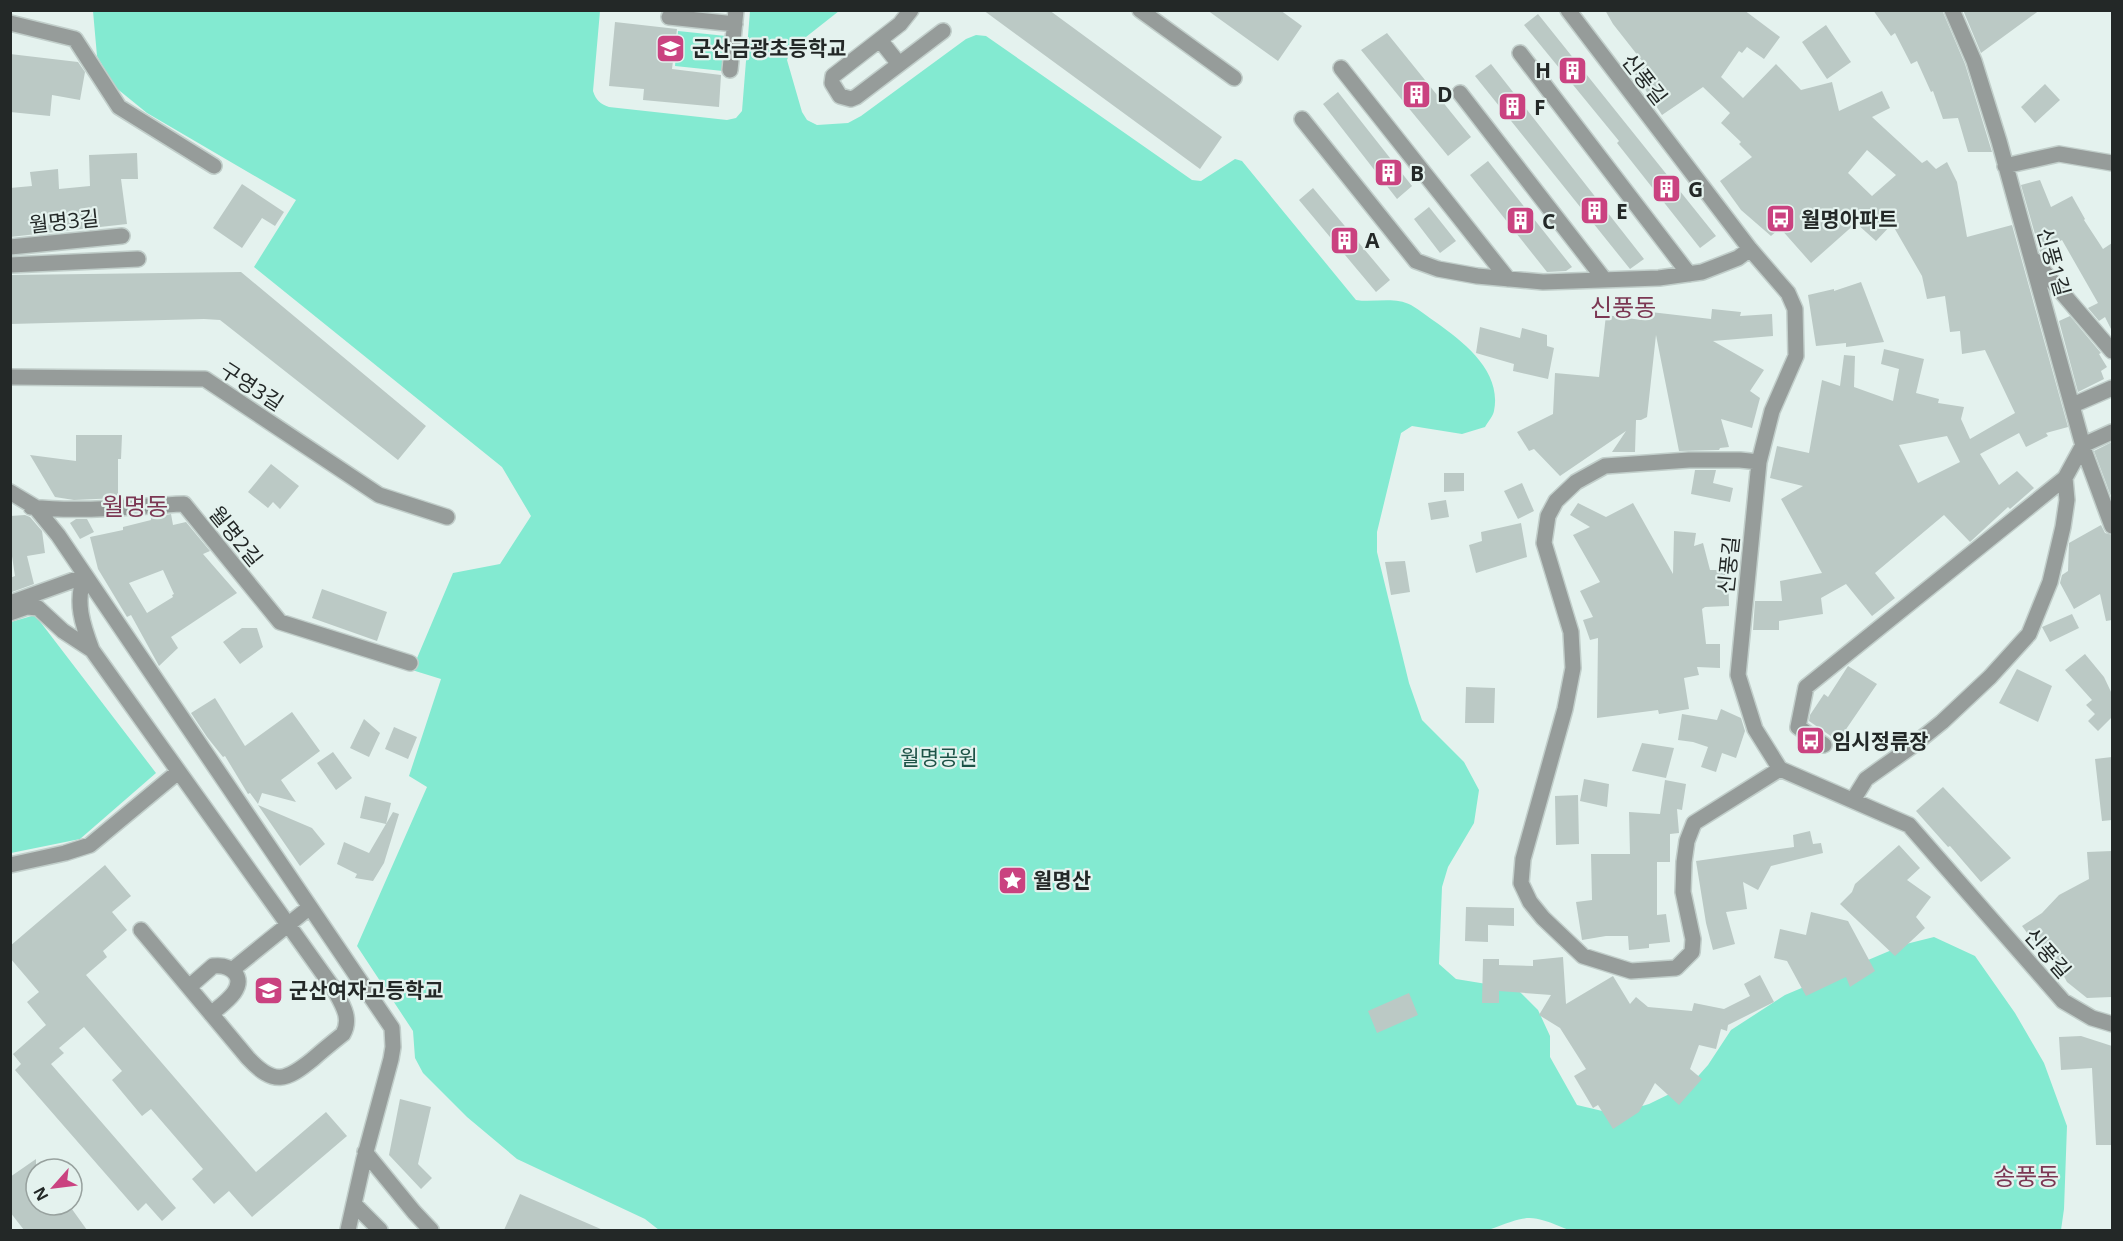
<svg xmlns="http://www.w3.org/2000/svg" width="2123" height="1241" viewBox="0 0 2123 1241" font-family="'Open Sans','Noto Sans KR',sans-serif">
<rect width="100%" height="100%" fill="#e4f2ee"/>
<!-- green -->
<path fill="#83ead1" d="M93,11H600L593,91C596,100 600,104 609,107L727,120L736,118L742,111L750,11H839L792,48L787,60L802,112L807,120L817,125L848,123L861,116L966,39L976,35L986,36L1192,180L1201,181L1235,159L1242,161L1356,300C1374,303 1394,296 1411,305C1420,310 1429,318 1437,323C1465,343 1502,372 1494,411C1493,416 1488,422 1485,427L1462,434L1412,426L1401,433L1377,532V552L1409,683L1422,720L1464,762L1479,790L1474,823L1448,867L1442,887L1439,964L1456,979L1517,989L1538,1010L1550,1036V1057L1577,1105L1615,1114L1649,1104L1692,1083L1708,1065L1731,1030L1785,995L1906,944L1934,937L1975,956L2015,1013L2044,1063L2067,1126L2064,1209L2061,1230H1569C1528,1213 1529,1215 1488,1230H659L645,1219L517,1159L467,1117L423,1073L415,1058L413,1031L357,946L427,787L409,776L441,679L412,670L453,573L500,564L531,516L502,467L254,267L296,200L147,113L115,87L97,56Z
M678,31L726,36L723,71L675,66Z
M35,615L156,773L80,839L11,853V622Z"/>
<!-- building -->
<path fill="#bbc9c5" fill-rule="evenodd" d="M983,10H1049L1222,137L1200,169Z
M1207,10H1280L1302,26L1278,61Z
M1605,10H1744L1780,37L1764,59L1747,47L1742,53L1739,51L1721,77L1743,98L1776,64L1801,90L1832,82L1839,111L1882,91L1890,108L1872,117L1922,163L1927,160L1936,169L1947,162L1957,182L1967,237L2012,225L2068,427L2046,433L2048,436L2026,447L2019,433L1980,454L1999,485L2017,471L2034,488L2010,509L2008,507L1970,542L1944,515L1875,573L1895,598L1872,616L1846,584L1821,598L1823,614L1779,621V630H1753L1755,601H1782L1780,581L1822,573L1781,499L1803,486L1770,478L1777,446L1809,453L1822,380L1840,386L1844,355L1855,356L1854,387L1893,401L1899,369L1881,364L1884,349L1924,359L1916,393L1939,399L1938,403L1964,407L1961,419L1970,439L2015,413L1985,350L1962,354L1960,331L1950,332L1945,296L1927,299L1922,276L1892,224L1876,241L1856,223L1811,263L1780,228L1771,236L1741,210L1720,181L1752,157L1739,144L1741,142L1721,123L1730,113L1703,87L1662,115L1635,74L1646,66L1613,24ZM1867,150L1896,175L1872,196L1848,173ZM1947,436L1960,462L1918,483L1899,445Z
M1873,10H1942L1965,64L1992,152H1968L1958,118L1943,119L1933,91L1931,92L1917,61L1911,64L1895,33L1891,36Z
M1963,10H2040L1981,53Z
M1538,14L1716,236L1700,248L1617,143L1619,141L1524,25Z
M615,22L677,29L672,69L721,75L719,107L643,100L644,89L609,86Z
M1826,25L1851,62L1827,79L1802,42Z
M1387,33L1471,137L1448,156L1361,50Z
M10,54L78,62L85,72L80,100L52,95L50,116L10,112Z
M1491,64L1644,259L1630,269L1475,76Z
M2045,84L2060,100L2035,123L2021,107Z
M1338,92L1412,186L1397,199L1323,104Z
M137,153L138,179H121L127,224L10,237V188L32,186L30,172L58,169L59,189L90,186L89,155Z
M1488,161L1572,267L1566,271L1547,272L1470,175Z
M2040,180L2051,207L2072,196L2085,219L2084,220L2103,249L2112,243V331L2105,317L2099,321L2088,308L2098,303L2062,240L2040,252L2021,185Z
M242,184L284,212L275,226L262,218L242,248L213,228Z
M1313,188L1390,280L1376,292L1299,200Z
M1429,207L1456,241L1440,253L1414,219Z
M241,272L426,426L398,460L220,320L204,319L10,324V275Z
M1861,282L1884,342L1846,347V343L1816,346L1808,295L1834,289V291Z
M1712,309L1741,312L1740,316L1772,314L1773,336L1713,341L1764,370L1750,391L1760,398L1752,428L1721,419L1729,447L1720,448L1719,450L1679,451L1656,335L1647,417L1641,420H1636L1635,452H1612L1626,431L1560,476L1534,449L1529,451L1517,432L1553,414L1555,373L1599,377L1606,315L1641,320L1642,311L1711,319Z
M2070,316L2101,353L2099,354L2107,367L2101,371L2104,379L2078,392L2059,321Z
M1480,327L1520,338L1522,328L1547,335V346L1554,348L1548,379L1513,371L1514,364L1476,353Z
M76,435H122L121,459H118V498L74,500L55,497L30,455L76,461Z
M2112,442V499L2094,451Z
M271,464L299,486L280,509L273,502L268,508L248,492Z
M1695,470H1716L1713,483L1733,488L1730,502L1691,494Z
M1444,473H1464V491L1444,492Z
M1522,483L1534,511L1518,519L1504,491Z
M1446,500L1449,517L1431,520L1428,503Z
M1578,503L1606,517L1633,503L1673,574L1674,531L1696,533L1694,546L1703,543L1710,570H1728L1729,606L1705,607L1702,609L1706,644H1720V668L1697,667L1699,675L1684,678L1689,709L1659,714L1658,710L1597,718L1598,638L1590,640L1583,620L1593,617L1580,591L1600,582L1573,535L1590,527L1570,515Z
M171,514L173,525L186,522L210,551L203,554L237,593L171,637L178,648L159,666L131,615L127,617L98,569L90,537L123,530V527L151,520V518ZM163,570L174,594L172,595L173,597L147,613L129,583Z
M25,515L30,517L42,531L45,553L27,556L34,584L12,592L10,578L15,576L10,543V516Z
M76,519H87L94,532L80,539L70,523Z
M1521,523L1527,557L1476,573L1469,545L1482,541L1481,532Z
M2101,525L2105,533L2112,535V620L2106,621L2100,594L2074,609L2060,583L2062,575L2068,571L2069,543Z
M1405,561L1410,592L1391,595L1385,562Z
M322,589L387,612L377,641L312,618Z
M2072,614L2079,628L2050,642L2042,627Z
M242,628H257L263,647L240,664L223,642Z
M2085,654L2104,677L2112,694V717L2098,731L2088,721L2095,714L2086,705L2092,700L2065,670Z
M1848,666L1877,684L1838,741L1809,721L1810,715L1824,694L1828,697Z
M2017,669L2052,686L2038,722L1999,703Z
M1466,687L1495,688L1494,723H1465Z
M215,698L245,746L292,712L320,751L281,780L296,802L262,793L258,804L250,793L248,794L225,756L223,757L207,737L191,713Z
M1721,709L1741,718L1745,731L1736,758L1722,753L1716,772L1701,767L1708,747L1693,742L1678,740L1682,714L1717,720Z
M364,719L380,733L369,757L350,748Z
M394,727L417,737L408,759L385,749Z
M1642,743L1674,748L1666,778L1632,771Z
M333,752L352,778L336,790L317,763Z
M2112,757V820L2102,821L2095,759Z
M1584,779L1609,784L1607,807L1580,801Z
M1665,780L1686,784L1682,810L1677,809L1679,833L1670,834V862H1657V915L1666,914L1670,942L1649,944V948L1629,950L1628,936H1606L1582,940L1576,902L1592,900L1591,854H1630L1629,812L1660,814Z
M1943,787L2011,858L1981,882L1950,846L1948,847L1916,811Z
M1578,795L1579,844L1556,845L1555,796Z
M365,796L391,803L386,824L360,818Z
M258,805L312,828L325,844L300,866Z
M393,812L399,814L384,863L373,881L355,878L357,874L337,864L344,842L369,853Z
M1810,831L1813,844L1821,843L1823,853L1771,866L1758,890L1743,882L1747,909L1726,912L1735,944L1713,950L1706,923L1696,861L1794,847L1793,835Z
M1899,845L1920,868L1907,880L1931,897L1916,917L1925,928L1895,956L1840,904L1852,892L1855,884Z
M2112,851V997L2087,998L2067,982L2047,945L2039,949L2022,926L2042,913L2059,895L2089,879L2087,852Z
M105,865L131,896L112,912L127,930L103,951L107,957L86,975L256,1172L326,1112L347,1136L252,1217L229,1191L214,1204L192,1179L203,1169L151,1109L142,1116L112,1080L122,1071L84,1027L59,1048L64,1053L51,1064L176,1208L162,1221L146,1203L138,1211L15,1070L21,1064L13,1054L46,1025L27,1002L39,992L10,958V946Z
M1466,907L1514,908V926L1488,925V942L1465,941Z
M1811,912L1848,921L1875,971L1850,987L1846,977L1806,996L1787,961L1774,958L1780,929L1806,935Z
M1563,957L1566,1004L1613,976L1630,1004L1636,997L1648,1007L1692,1011L1694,1003L1724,1009L1750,996L1744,984L1760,975L1774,1002L1728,1025L1727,1031L1721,1029L1716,1049L1699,1045L1690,1069L1702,1079L1679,1105L1655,1083L1639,1112L1613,1129L1598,1105L1593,1108L1574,1076L1586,1069L1560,1028L1539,1015L1551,995L1499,991V1003H1482L1483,959H1499V965L1533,966V960Z
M1409,993L1418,1015L1377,1033L1368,1011Z
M2081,1036L2112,1046V1145H2096L2092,1068L2061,1070L2059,1037Z
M400,1099L431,1107L418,1164L432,1178L421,1189L389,1155Z
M36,1159V1205H69L87,1230H24L10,1212V1177Z
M520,1194L603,1230H504Z"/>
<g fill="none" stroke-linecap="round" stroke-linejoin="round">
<defs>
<path id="minor" d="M911,10L900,24L833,76L832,83L840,96L851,99L856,97L943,31
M1140,10L1234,78
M1568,10L1750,249L1788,293L1795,309L1796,356L1772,411L1759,462L1738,675L1755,729L1780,769L1909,825L2063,1001L2092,1018L2112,1024
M1952,10L1974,61L1999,141L2085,453L2112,526
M669,17L735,24
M10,23L75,39L119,107L214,166
M880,40L899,64
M1520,53L1689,274
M1341,68L1508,279
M730,70L736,10
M1460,93L1604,279
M1302,119L1416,261L1438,269L1477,276L1543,282L1659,278L1702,272L1738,258L1750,249
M2005,166L2059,154L2112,163
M10,247L122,236
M2034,260L2112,351
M10,265L138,259
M10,377L205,379L379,495L447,517
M2073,405L2112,388
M1759,462L1740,460H1689L1605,466L1576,482L1556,501L1548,516L1544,543L1571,632L1573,668L1565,709L1523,859L1521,883L1530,902L1543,918L1583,956L1631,971L1676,968L1692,952L1693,939L1683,892L1684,862L1687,841L1694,823L1780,769
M10,492L35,507L58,535L392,1028L393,1047L391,1059L364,1159L348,1230
M31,507C82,513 133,506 184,504L280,622L410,663
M85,576C74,601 83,626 92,650L334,989C342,1004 352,1018 343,1034C333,1042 323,1050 313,1059C286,1081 274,1086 248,1058L141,930
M10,603L85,576
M10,613L27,607L38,608L63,631L92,650
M1824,745L1798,727L1806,687L2065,478
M1853,800L1866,779L1911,747L1942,722L1990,677L2029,634L2050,582L2063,527L2067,500L2065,478L2083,445L2112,432
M10,865L65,853L90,845L178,772
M232,970L310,907
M189,987L213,966C221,965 229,966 235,973C247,989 221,1005 211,1014
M365,1152L414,1212L431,1230
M354,1204L380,1230"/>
</defs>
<!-- minor casing -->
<use href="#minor" stroke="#c1ceca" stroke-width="18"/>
<!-- minor -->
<use href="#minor" stroke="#969c9a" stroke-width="15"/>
</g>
<!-- icons -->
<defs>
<symbol id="school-square" viewBox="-11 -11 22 22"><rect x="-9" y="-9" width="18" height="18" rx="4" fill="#ca4280" stroke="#e4f2ee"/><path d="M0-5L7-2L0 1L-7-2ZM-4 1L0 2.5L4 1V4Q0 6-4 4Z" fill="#fff"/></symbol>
<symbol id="building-square" viewBox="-11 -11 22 22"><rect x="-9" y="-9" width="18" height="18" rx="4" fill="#ca4280" stroke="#e4f2ee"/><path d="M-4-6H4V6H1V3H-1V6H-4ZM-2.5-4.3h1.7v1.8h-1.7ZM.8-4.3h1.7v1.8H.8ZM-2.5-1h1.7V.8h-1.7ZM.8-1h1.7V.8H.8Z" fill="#fff"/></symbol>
<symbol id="bus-square" viewBox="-11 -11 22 22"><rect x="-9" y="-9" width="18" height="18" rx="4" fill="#ca4280" stroke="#e4f2ee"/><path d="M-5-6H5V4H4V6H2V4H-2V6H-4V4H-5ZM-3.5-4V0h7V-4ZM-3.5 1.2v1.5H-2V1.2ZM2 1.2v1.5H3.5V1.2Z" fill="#fff"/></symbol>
<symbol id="sight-square" viewBox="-11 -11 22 22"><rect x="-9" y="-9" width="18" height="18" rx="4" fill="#ca4280" stroke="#e4f2ee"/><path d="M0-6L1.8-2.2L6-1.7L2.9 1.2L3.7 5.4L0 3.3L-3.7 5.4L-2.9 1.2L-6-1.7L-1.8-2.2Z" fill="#fff"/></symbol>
</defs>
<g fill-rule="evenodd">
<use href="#school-square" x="654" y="32" width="33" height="33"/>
<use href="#building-square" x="1556" y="54" width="33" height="33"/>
<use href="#building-square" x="1400" y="78" width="33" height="33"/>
<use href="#building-square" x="1496" y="90" width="33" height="33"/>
<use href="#building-square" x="1372" y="156" width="33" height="33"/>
<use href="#building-square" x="1650" y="172" width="33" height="33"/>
<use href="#building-square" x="1578" y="194" width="33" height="33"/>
<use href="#bus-square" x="1764" y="202" width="33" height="33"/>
<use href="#building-square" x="1504" y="204" width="33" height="33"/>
<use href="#building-square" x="1328" y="224" width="33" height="33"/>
<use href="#bus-square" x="1794" y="724" width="33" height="33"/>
<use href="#sight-square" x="996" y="864" width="33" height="33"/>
<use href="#school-square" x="252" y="974" width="33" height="33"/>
</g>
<g text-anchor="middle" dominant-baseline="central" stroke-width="4.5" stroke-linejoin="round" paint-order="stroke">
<!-- poi labels -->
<g font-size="21" font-weight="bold" fill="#232827" stroke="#e4f2ee" text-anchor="start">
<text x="692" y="48">군산금광초등학교</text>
<text x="1551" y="70" text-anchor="end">H</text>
<text x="1437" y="94">D</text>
<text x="1534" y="107">F</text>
<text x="1410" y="173">B</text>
<text x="1688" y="189">G</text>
<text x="1616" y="211">E</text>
<text x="1801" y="219">월명아파트</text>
<text x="1542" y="221">C</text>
<text x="1365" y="240">A</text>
<text x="1832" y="741">임시정류장</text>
<text x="1033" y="880">월명산</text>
<text x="289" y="990">군산여자고등학교</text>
</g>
<!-- street labels -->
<g font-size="21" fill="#232827" stroke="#e4f2ee">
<text transform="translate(1645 79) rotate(52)">신풍길</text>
<text transform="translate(64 221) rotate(-6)">월명3길</text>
<text transform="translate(2054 262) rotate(74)">신풍1길</text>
<text transform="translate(252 386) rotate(33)">구영3길</text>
<text transform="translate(236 536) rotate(51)">월명2길</text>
<text transform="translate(1728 565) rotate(-84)">신풍길</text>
<text transform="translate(2048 953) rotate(49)">신풍길</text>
</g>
<!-- park labels -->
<g font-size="21" fill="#1c5246" stroke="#e4f2ee">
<text x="939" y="757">월명공원</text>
</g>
<!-- quarter labels -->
<g font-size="24" fill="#7b3753" stroke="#e4f2ee">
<text x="1623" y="306">신풍동</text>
<text x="135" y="505">월명동</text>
<text x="2026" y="1175">송풍동</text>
</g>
</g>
<!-- border -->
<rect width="2123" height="1241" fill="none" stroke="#232827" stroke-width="24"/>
<!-- north arrow -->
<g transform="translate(54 1187) rotate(242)"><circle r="28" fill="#e4f2ee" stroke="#97a19e" stroke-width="1.5"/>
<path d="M0-4.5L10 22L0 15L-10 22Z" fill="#ca4280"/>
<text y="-9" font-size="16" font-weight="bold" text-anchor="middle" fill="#232827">N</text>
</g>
</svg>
